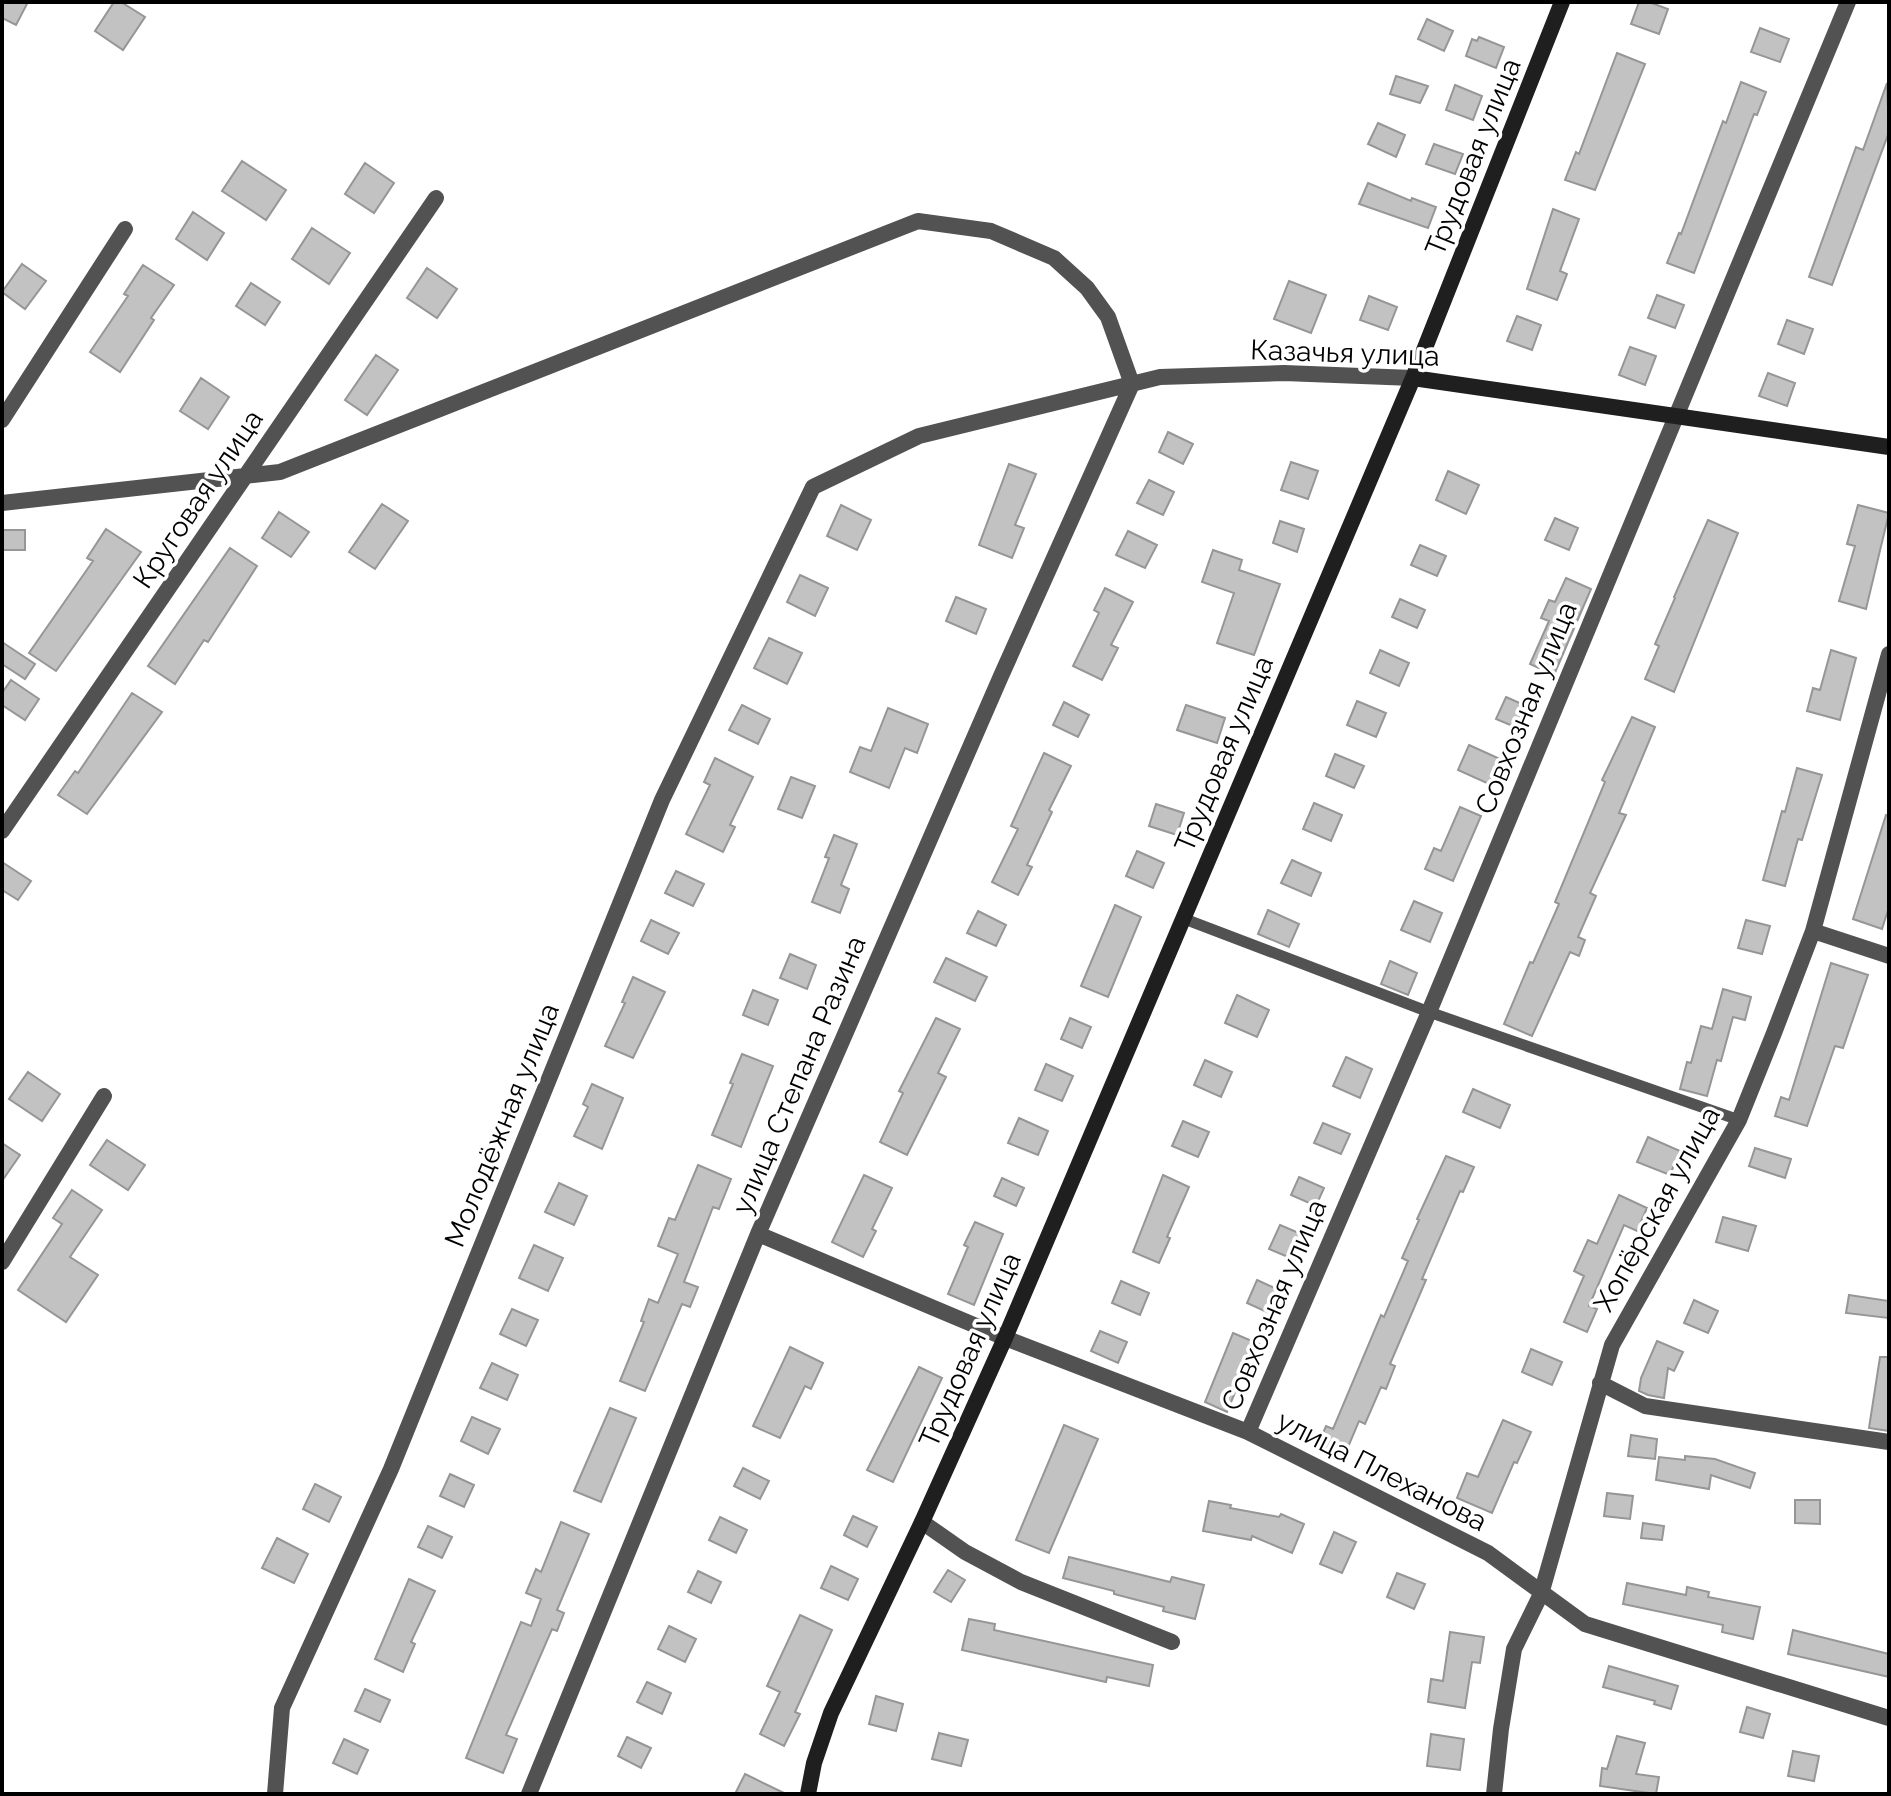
<svg xmlns="http://www.w3.org/2000/svg" width="1891" height="1796" viewBox="0 0 1891 1796" font-family="Raleway,sans-serif">
<rect width="100%" height="100%" fill="#fff"/>
<!-- building -->
<path fill="#c2c2c2" stroke="#969696" stroke-width="2" d="M2,2H28L16,25L2,18Z
M114,2H121L145,17L123,50L95,31Z
M1639,2H1649L1668,9L1659,34L1631,24Z
M1427,19L1453,31L1444,51L1418,39Z
M1760,28L1789,39L1780,62L1751,52Z
M1479,37L1504,47L1496,68L1466,56L1472,39L1477,41Z
M1617,53L1645,64L1595,190L1565,180L1576,152L1579,154Z
M1396,76L1428,86L1420,103L1390,94Z
M1741,82L1766,92L1757,115L1754,114L1694,273L1667,263L1679,233L1681,234L1723,121L1726,123Z
M1887,83L1889,132L1832,285L1809,277L1856,147L1863,150Z
M1455,85L1482,96L1473,120L1446,110Z
M1378,123L1405,135L1396,157L1368,144Z
M1434,144L1463,154L1455,174L1426,164Z
M242,161L286,190L266,220L222,191Z
M365,163L394,183L374,213L345,194Z
M1368,183L1411,201L1412,198L1436,207L1428,228L1359,204Z
M1553,209L1579,219L1560,271L1567,274L1557,300L1527,289Z
M193,212L224,233L207,260L176,239Z
M312,228L350,253L329,284L292,259Z
M22,264L46,281L25,309L2,292Z
M143,265L174,285L151,318L154,320L120,372L90,352L128,296L124,294Z
M427,268L457,289L437,318L407,298Z
M1289,281L1326,295L1311,333L1274,319Z
M251,283L280,302L265,325L236,306Z
M1657,295L1684,305L1675,328L1648,318Z
M1369,296L1397,307L1388,330L1360,320Z
M1517,316L1541,325L1532,350L1507,341Z
M1787,320L1813,329L1804,354L1778,344Z
M1630,347L1656,356L1645,385L1619,375Z
M376,355L398,370L367,415L345,400Z
M1768,373L1795,383L1787,406L1759,396Z
M201,378L229,397L208,429L180,411Z
M1168,432L1193,444L1183,464L1159,452Z
M1291,462L1318,471L1308,499L1281,490Z
M1009,464L1036,474L1015,525L1024,528L1012,558L979,545Z
M1448,471L1479,485L1466,514L1436,500Z
M1149,480L1174,492L1163,515L1137,503Z
M382,504L408,521L375,569L349,552Z
M841,505L871,520L857,550L827,536Z
M1858,505L1889,513L1866,609L1839,601L1855,546L1847,544Z
M279,512L309,532L291,557L262,538Z
M1555,518L1578,528L1569,550L1545,540Z
M1708,520L1738,533L1674,692L1645,679L1659,646L1655,644L1675,598L1674,597Z
M1280,521L1304,529L1297,552L1273,543Z
M106,529L141,552L56,671L29,653L93,561L87,558Z
M2,530H25V550H2Z
M1128,531L1157,545L1145,568L1116,555Z
M1420,545L1446,556L1437,576L1411,565Z
M230,548L257,566L208,642L204,640L175,684L148,666Z
M1213,550L1242,560L1239,570L1280,584L1254,655L1217,643L1234,593L1202,582Z
M800,575L828,588L815,616L787,602Z
M1566,578L1591,589L1554,675L1530,664L1549,621L1541,618L1549,600L1555,602Z
M1105,588L1133,602L1111,645L1118,648L1102,680L1073,666L1099,613L1094,610Z
M956,597L986,609L976,634L946,621Z
M1400,599L1425,610L1417,628L1392,617Z
M769,638L802,653L787,684L754,668Z
M2,642L35,664L25,679L2,664Z
M1380,650L1409,663L1399,686L1370,673Z
M1831,650L1856,658L1840,720L1807,711L1813,688L1820,690Z
M11,680L39,699L25,720L2,705V693Z
M132,693L162,712L87,814L58,795L75,771L78,773Z
M1506,697L1531,708L1522,730L1496,719Z
M1357,701L1386,713L1376,737L1347,725Z
M1064,702L1089,715L1078,737L1053,725Z
M742,705L770,719L758,744L729,730Z
M1186,705L1225,718L1217,743L1177,730Z
M888,708L928,724L917,753L905,748L889,788L850,772L860,747L871,751Z
M1632,717L1655,727L1619,813L1626,815L1590,893L1596,896L1578,937L1585,940L1579,956L1570,952L1532,1036L1504,1024L1530,962L1533,963L1559,904L1555,902L1605,782L1602,780Z
M1469,745L1500,759L1489,784L1458,770Z
M1044,753L1071,766L1049,810L1052,812L1027,865L1032,867L1018,895L992,882L1018,829L1011,826Z
M1335,754L1364,766L1354,788L1326,776Z
M715,758L753,777L730,825L735,827L723,852L686,834L710,785L704,782Z
M1797,768L1822,775L1802,840L1798,839L1785,886L1763,880L1782,811L1785,812Z
M791,777L815,786L802,818L778,809Z
M1314,803L1342,815L1331,841L1303,829Z
M1156,804L1184,813L1177,835L1149,826Z
M1460,807L1481,816L1453,881L1425,869L1434,848L1441,851Z
M1886,815L1889,816V907L1882,929L1853,919Z
M834,835L857,844L841,885L849,889L840,913L812,902L829,858L825,857Z
M1137,851L1164,863L1153,888L1126,876Z
M1292,860L1321,873L1311,896L1281,883Z
M2,862L31,881L18,900L2,890Z
M676,871L704,884L693,906L665,893Z
M1414,901L1442,913L1430,942L1401,930Z
M1115,905L1141,917L1108,997L1081,986Z
M1268,910L1299,924L1289,947L1258,934Z
M978,911L1006,925L996,946L967,933Z
M651,920L679,933L668,954L641,941Z
M1746,920L1770,926L1762,954L1738,948Z
M790,954L816,965L807,989L780,978Z
M946,958L987,977L975,1001L934,982Z
M1390,961L1417,973L1408,995L1381,984Z
M1831,963L1868,975L1843,1048L1835,1046L1807,1126L1775,1116L1781,1097L1789,1100Z
M633,977L665,992L633,1058L605,1046L625,1003L622,1002Z
M1723,989L1751,997L1745,1020L1733,1017L1721,1061L1717,1060L1707,1096L1680,1089L1687,1062L1691,1063L1701,1026L1712,1029Z
M753,990L778,1000L768,1025L743,1015Z
M1237,995L1269,1010L1257,1037L1225,1023Z
M936,1018L960,1029L938,1073L946,1077L907,1155L880,1142L903,1093L899,1091Z
M1070,1018L1091,1027L1082,1048L1061,1039Z
M742,1054L773,1066L741,1147L712,1135L733,1084L730,1083Z
M1346,1057L1372,1069L1360,1098L1333,1086Z
M1205,1060L1232,1072L1221,1097L1194,1085Z
M1046,1064L1073,1076L1062,1101L1035,1090Z
M28,1072L60,1094L42,1121L9,1099Z
M592,1084L623,1098L602,1149L574,1136L588,1107L583,1104Z
M1473,1089L1510,1105L1500,1128L1463,1112Z
M1019,1118L1048,1131L1038,1155L1008,1143Z
M1183,1121L1209,1132L1198,1157L1172,1146Z
M1323,1123L1350,1134L1341,1154L1314,1143Z
M1648,1137L1680,1151L1670,1175L1637,1162Z
M107,1140L145,1165L128,1190L90,1165Z
M2,1143L20,1155L2,1181Z
M1755,1148L1791,1159L1785,1178L1749,1166Z
M1446,1156L1474,1167L1463,1192L1460,1191L1422,1279L1426,1280L1390,1364L1395,1366L1386,1389L1381,1387L1365,1424L1359,1421L1343,1459L1317,1447L1326,1426L1333,1429L1381,1315L1384,1317L1408,1261L1402,1258L1419,1220L1417,1219Z
M698,1165L731,1179L719,1209L713,1207L684,1282L698,1287L690,1307L682,1304L645,1391L620,1381L644,1322L641,1321L649,1299L658,1303L678,1254L658,1246L669,1218L675,1220Z
M864,1175L892,1188L872,1229L876,1231L863,1257L832,1242Z
M1163,1175L1189,1187L1167,1237L1170,1238L1159,1263L1133,1252Z
M1299,1177L1324,1188L1316,1206L1291,1195Z
M1002,1178L1024,1188L1016,1206L994,1196Z
M559,1183L587,1196L574,1225L545,1212Z
M72,1190L102,1210L70,1257L98,1275L66,1322L18,1290L62,1224L53,1218Z
M1619,1195L1647,1208L1637,1231L1624,1225L1589,1306L1597,1309L1587,1332L1564,1322L1584,1276L1574,1271L1588,1240L1597,1244Z
M1723,1217L1756,1226L1748,1251L1716,1242Z
M975,1222L1003,1234L974,1305L948,1294L968,1247L964,1245Z
M1280,1225L1306,1236L1295,1260L1269,1249Z
M534,1245L563,1258L548,1291L519,1278Z
M1257,1280L1279,1290L1269,1313L1247,1303Z
M1121,1281L1149,1293L1140,1315L1112,1303Z
M1849,1295L1889,1301L1888,1318L1846,1313Z
M1694,1300L1718,1311L1708,1333L1684,1323Z
M512,1309L538,1320L526,1346L500,1334Z
M1100,1331L1127,1342L1118,1363L1091,1351Z
M1233,1333L1259,1344L1249,1368L1246,1366L1227,1412L1205,1402Z
M1657,1341L1683,1352L1674,1371L1668,1368L1664,1398L1648,1395L1639,1391L1641,1378Z
M790,1347L823,1363L811,1389L805,1386L780,1438L753,1426Z
M1531,1349L1562,1362L1552,1385L1522,1372Z
M1880,1357H1889V1431L1869,1428Z
M492,1363L518,1375L507,1400L480,1388Z
M919,1367L942,1378L893,1482L867,1470Z
M610,1408L636,1418L601,1502L574,1491Z
M472,1417L500,1429L488,1454L461,1441Z
M1503,1420L1531,1432L1517,1463L1514,1462L1492,1513L1457,1498L1467,1473L1478,1477Z
M1064,1425L1098,1439L1049,1553L1016,1540Z
M1631,1435L1657,1439L1655,1459L1628,1456Z
M1685,1456L1715,1459L1755,1473L1750,1488L1711,1475L1709,1489L1656,1480L1659,1457L1685,1460Z
M743,1468L769,1481L760,1499L734,1486Z
M450,1474L474,1485L464,1507L440,1496Z
M315,1484L341,1497L329,1522L303,1509Z
M1607,1493L1633,1496L1630,1519L1604,1516Z
M1795,1500H1820V1524L1795,1523Z
M1209,1501L1231,1505L1230,1508L1279,1517L1281,1514L1304,1524L1292,1553L1252,1536L1251,1540L1203,1531Z
M853,1516L877,1527L867,1547L844,1535Z
M720,1517L747,1530L736,1553L709,1540Z
M561,1522L589,1534L557,1610L564,1613L557,1631L552,1629L506,1735L517,1739L503,1773L466,1758L521,1622L531,1626L541,1599L526,1593L536,1569L541,1572Z
M1643,1523L1664,1526L1662,1540L1641,1538Z
M428,1526L452,1537L442,1558L418,1547Z
M1334,1532L1356,1542L1342,1573L1320,1564Z
M277,1538L308,1554L294,1583L262,1568Z
M1069,1557L1170,1582L1172,1577L1204,1585L1195,1619L1163,1611L1164,1607L1114,1594V1591L1063,1578Z
M831,1566L858,1579L848,1600L821,1588Z
M948,1570L965,1580L951,1602L934,1592Z
M698,1571L721,1582L711,1603L688,1592Z
M1397,1573L1425,1584L1414,1609L1387,1597Z
M409,1579L435,1591L411,1642L415,1644L403,1672L375,1659Z
M1627,1583L1686,1595L1687,1587L1709,1592L1708,1597L1760,1607L1753,1639L1722,1632L1723,1625L1623,1604Z
M800,1615L832,1630L795,1712L800,1714L784,1746L760,1734L780,1692L767,1686Z
M969,1619L995,1624L994,1630L1153,1665L1149,1686L1107,1677L1106,1682L962,1650Z
M669,1626L696,1639L685,1662L658,1649Z
M1793,1630L1889,1654V1677L1788,1654Z
M1450,1632L1484,1637L1480,1663L1472,1662L1465,1708L1428,1702L1431,1679L1443,1681Z
M1609,1666L1678,1686L1671,1709L1654,1704L1655,1701L1603,1687Z
M647,1682L671,1693L662,1714L637,1702Z
M365,1689L390,1700L380,1722L355,1711Z
M876,1696L903,1704L896,1731L869,1724Z
M1747,1707L1770,1714L1763,1738L1740,1732Z
M939,1733L968,1740L961,1766L932,1759Z
M1431,1734L1464,1739L1460,1770L1427,1766Z
M1617,1736L1645,1743L1636,1774L1659,1777L1656,1794L1600,1786L1602,1768L1607,1769Z
M627,1737L651,1748L641,1768L618,1756Z
M344,1739L368,1750L357,1774L333,1763Z
M1793,1751L1819,1756L1814,1781L1788,1776Z
M745,1774L786,1794H735Z"/>
<g fill="none" stroke-linecap="round" stroke-linejoin="round">
<!-- lane -->
<path stroke="#525252" stroke-width="11" d="M1182,918L1429,1012L1739,1120"/>
<!-- street -->
<path stroke="#525252" stroke-width="16" d="M2,420L125,229
M2,503L280,472L918,221L991,231L1054,258L1087,288L1108,317L1132,384L1001,676L758,1234L529,1794
M2,831L436,198
M1813,931L1889,956
M758,1234L1005,1338L1248,1432L1488,1553L1585,1624L1889,1718
M2,1262L104,1096
M1600,1383L1645,1406L1889,1442
M1248,1432L1429,1012L1848,2
M922,1522L965,1552L1021,1582L1172,1642
M275,1794L282,1708L391,1469L662,800L813,487L919,436L1160,377L1284,373L1413,378
M1494,1794L1501,1729L1514,1649L1541,1594L1612,1345L1739,1120L1774,1033L1813,931L1889,654"/>
<!-- secondary -->
<path stroke="#1f1f1f" stroke-width="16" d="M1413,378L1889,447
M808,1794L814,1763L831,1713L922,1522L1005,1338L1413,378L1562,2"/>
</g>
<g text-anchor="middle" dominant-baseline="central" stroke-width="7" stroke-linejoin="round" paint-order="stroke">
<!-- street labels -->
<g font-size="28" fill="#000" stroke="#fff">
<text transform="translate(1473 157) rotate(-68)">Трудовая улица</text>
<text transform="translate(1345 353) rotate(2)">Казачья улица</text>
<text transform="translate(198 499) rotate(-56)">Круговая улица</text>
<text transform="translate(1526 708) rotate(-68)">Совхозная улица</text>
<text transform="translate(1224 754) rotate(-67)">Трудовая улица</text>
<text transform="translate(799 1075) rotate(-67)">улица Степана Разина</text>
<text transform="translate(502 1125) rotate(-68)">Молодёжная улица</text>
<text transform="translate(1657 1209) rotate(-61)">Хопёрская улица</text>
<text transform="translate(1274 1305) rotate(-67)">Совхозная улица</text>
<text transform="translate(970 1350) rotate(-66)">Трудовая улица</text>
<text transform="translate(1382 1471) rotate(27)">улица Плеханова</text>
</g>
</g>
<!-- border -->
<rect width="1891" height="1796" fill="none" stroke="#000000" stroke-width="8"/>
</svg>
